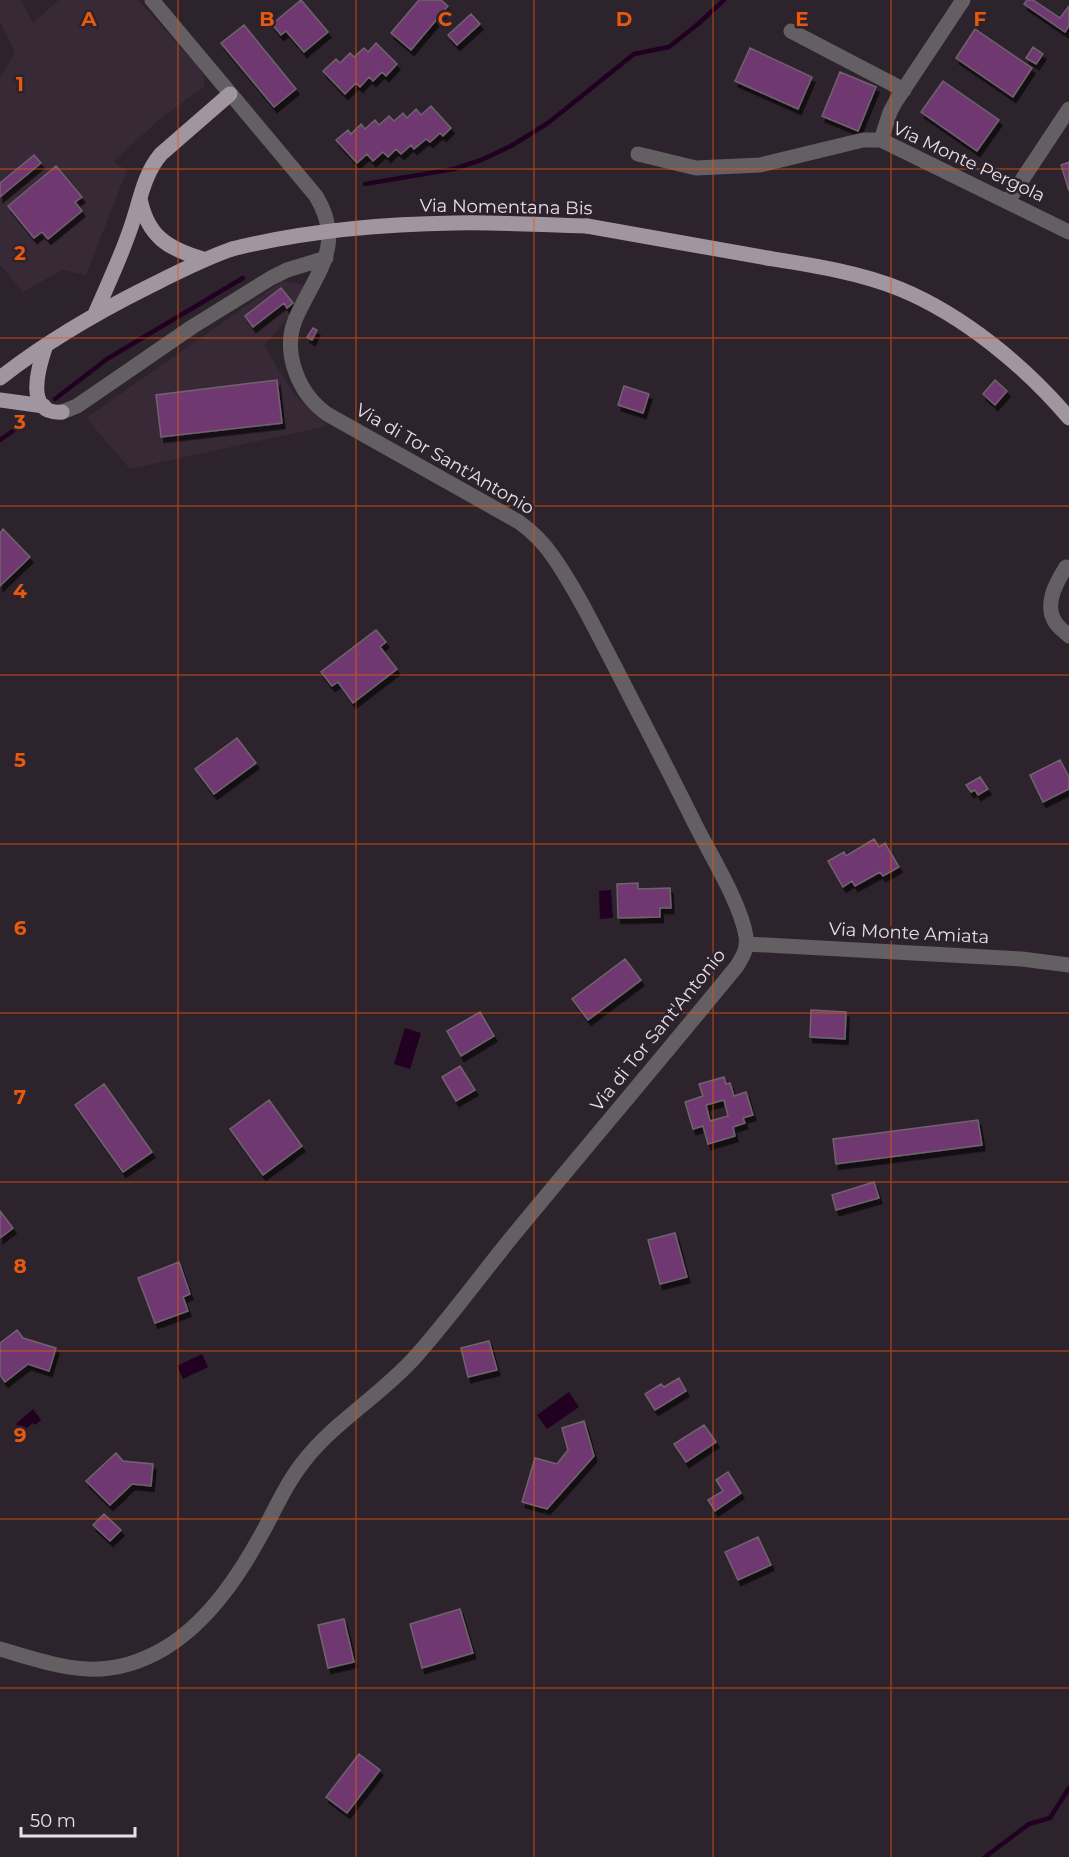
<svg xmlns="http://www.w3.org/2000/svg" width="1069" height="1857" viewBox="0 0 1069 1857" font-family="Montserrat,sans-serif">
<defs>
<filter id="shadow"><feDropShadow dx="3" dy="5.5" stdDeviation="0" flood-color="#0009"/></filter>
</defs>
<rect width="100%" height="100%" fill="#2d232c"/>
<!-- built -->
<path fill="#382937" d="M0,0H21L33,23L59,0H138L200,69L204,78V87L162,117L113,162L127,170L86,275L62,270L23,292L0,265V78L15,53L0,22Z
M282,281L303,284L304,293L293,311L264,346L294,394L327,426L130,469L86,418Z"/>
<!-- water -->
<path fill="#210022" d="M611,890L613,918L600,919L599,891Z
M405,1028L421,1033L410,1069L394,1064Z
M202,1354L208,1367L183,1379L177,1366Z
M569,1392L579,1407L547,1429L537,1415Z
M33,1409L41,1420L35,1425L33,1423L22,1432L16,1424Z"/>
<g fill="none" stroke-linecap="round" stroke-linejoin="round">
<!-- stream -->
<path stroke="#210022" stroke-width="4.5" d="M365,184L454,169L481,160L511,146L548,123L634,54L669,47L698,24L724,0
M55,399L107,359L243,278
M0,440L20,426
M985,1857L1029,1824L1050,1818L1069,1788"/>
</g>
<!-- building -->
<path fill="#70386f" stroke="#6f636e" stroke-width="1.5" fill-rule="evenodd" filter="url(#shadow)" d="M301,0L328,32L304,52L286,31L281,35L272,24Z
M419,0H441L448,6L411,50L391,33Z
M1027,0H1033L1060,18L1069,6V26L1065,32L1024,4Z
M471,14L480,24L457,45L448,35Z
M244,25L296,89L274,107L221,43Z
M975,29L1032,68L1013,97L956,58Z
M376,43L397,64L386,76L382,72L373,81L369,77L360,87L356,83L345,94L323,71L336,59L340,63L350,53L354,57L364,48L368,52Z
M1033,47L1043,54L1036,64L1026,58Z
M750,48L812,77L798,109L735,81Z
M840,72L876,87L858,131L822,116Z
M943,81L999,120L977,151L921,112Z
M431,106L451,128L443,136L440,133L430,142L426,139L414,149L411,145L401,154L396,149L388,157L383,152L373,161L367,154L357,163L336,140L348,130L351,134L361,124L365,129L375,120L379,125L389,116L394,121L403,113L407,118L416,109L421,115Z
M34,155L41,163L0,197V183Z
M1069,162V191L1061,165Z
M56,166L82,197L75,202L82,211L48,239L42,232L34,238L8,206Z
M281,288L293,303L287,308L284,303L253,327L245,316Z
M313,328L317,330L312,340L307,337Z
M277,380L282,423L161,437L156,395Z
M995,380L1007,391L995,405L983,394Z
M624,386L649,394L643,413L618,405Z
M3,529L30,557L0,586V533Z
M376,630L386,642L380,647L397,669L353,703L338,682L332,686L321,672Z
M237,738L256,763L214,794L195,769Z
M1060,760L1069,777V789L1043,802L1030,775Z
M980,777L988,789L978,795L975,790L971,792L966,785Z
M874,839L879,847L885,843L899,867L883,876L880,872L855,886L852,881L843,887L828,861L844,852L846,856Z
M638,883V889L670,888L671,908H660V917L618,918L617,884Z
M625,959L641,980L588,1020L572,999Z
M811,1010L846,1012L845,1039L810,1037Z
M480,1012L494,1036L461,1056L447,1031Z
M460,1066L475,1090L456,1101L442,1077Z
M724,1077L726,1084L730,1083L734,1096L746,1092L753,1115L743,1118L745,1123L733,1127L735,1136L708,1144L703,1126L693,1129L685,1102L703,1096L699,1084ZM724,1100L728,1116L710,1121L706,1105Z
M104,1084L152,1152L123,1172L75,1105Z
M269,1100L302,1146L263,1175L230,1129Z
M978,1120L982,1145L836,1164L833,1139Z
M874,1182L879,1198L836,1210L832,1195Z
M0,1211L13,1228L0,1238Z
M675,1233L687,1277L660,1284L648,1240Z
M179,1262L190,1294L183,1297L188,1311L155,1323L138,1278Z
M17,1330L23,1338L56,1348L49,1371L28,1364L5,1382L0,1375V1343Z
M489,1341L497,1370L468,1377L461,1348Z
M679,1378L686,1391L655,1410L645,1394L661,1384L664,1387Z
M584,1421L594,1456L547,1509L522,1502L535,1458L557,1464L568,1450L562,1428Z
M704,1425L716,1442L686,1462L674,1444Z
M116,1453L123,1461L153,1464L151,1486L132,1484L110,1505L86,1481Z
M728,1472L741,1493L715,1511L708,1500L723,1491L716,1480Z
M104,1514L121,1530L110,1541L93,1525Z
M758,1537L771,1565L738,1580L725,1552Z
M460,1609L473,1653L422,1668L410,1624Z
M344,1619L354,1662L328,1668L318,1625Z
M359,1754L380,1770L347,1813L326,1797Z"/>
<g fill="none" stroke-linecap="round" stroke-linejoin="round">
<!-- minor -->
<path stroke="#645f63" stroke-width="15" d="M791,31L904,90
M881,140L890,112L896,101L963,0
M638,154L696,168L760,165L863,140H881L1069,232
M1008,201L1069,109
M62,412L77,406L192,327L271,278L287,270L326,258
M1066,567C1056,583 1044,604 1055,622C1058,627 1065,632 1069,636
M747,944L1022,959L1069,965
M0,1649C61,1667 105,1684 165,1648C210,1621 242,1571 266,1526C278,1503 288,1481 304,1461C335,1421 383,1394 417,1355C454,1313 486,1268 521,1226C593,1139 666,1053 737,966C743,956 748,948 746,936C740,902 711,856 695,824C669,771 641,718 614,665C595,629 577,591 554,558C544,543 533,532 519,522L327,414C299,394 282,354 295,320C314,275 347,247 316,196L152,0"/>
<!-- major -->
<path stroke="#a196a0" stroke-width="15" d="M140,198C147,236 168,249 203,259
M587,226C647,237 707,247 767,258C811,265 858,272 900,289C963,315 1025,366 1069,418
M95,314C107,286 121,257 131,227C140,202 143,175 161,154L230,94
M46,345C39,365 23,415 62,412
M0,378C46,342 96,313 148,287C176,273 203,259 232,249
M0,400L44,406"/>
<!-- major-bridge -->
<path stroke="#a196a0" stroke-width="15" d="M232,249C304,231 381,224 455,223C499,222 543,225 587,226"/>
</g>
<!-- grid -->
<path fill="none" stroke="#e8590c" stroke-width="1.5" stroke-opacity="0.55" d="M178,0V1857M356,0V1857M534,0V1857M713,0V1857M891,0V1857M0,169H1069M0,338H1069M0,506H1069M0,675H1069M0,844H1069M0,1013H1069M0,1182H1069M0,1351H1069M0,1519H1069M0,1688H1069"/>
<g text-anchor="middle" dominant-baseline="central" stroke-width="5" stroke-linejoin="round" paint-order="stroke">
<!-- street labels -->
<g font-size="18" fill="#e7e0e6" stroke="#2d232c">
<text transform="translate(969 162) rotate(25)">Via Monte Pergola</text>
<text transform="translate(506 207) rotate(1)">Via Nomentana Bis</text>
<text transform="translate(445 459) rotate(30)">Via di Tor Sant'Antonio</text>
<text transform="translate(909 933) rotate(3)">Via Monte Amiata</text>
<text transform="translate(658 1030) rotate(-51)">Via di Tor Sant'Antonio</text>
</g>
</g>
<g font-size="20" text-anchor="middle" font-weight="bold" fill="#e8590c" stroke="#2d232c" stroke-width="5" stroke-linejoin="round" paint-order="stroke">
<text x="89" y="26">A</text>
<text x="267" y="26">B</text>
<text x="445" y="26">C</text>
<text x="624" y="26">D</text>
<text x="802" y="26">E</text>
<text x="980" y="26">F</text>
<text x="20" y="91">1</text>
<text x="20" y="260">2</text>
<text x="20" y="429">3</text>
<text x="20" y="598">4</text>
<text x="20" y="767">5</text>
<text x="20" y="935">6</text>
<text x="20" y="1104">7</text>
<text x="20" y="1273">8</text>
<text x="20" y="1442">9</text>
</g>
<!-- scale -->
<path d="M21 1827v9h114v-9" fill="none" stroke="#e7e0e6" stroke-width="3"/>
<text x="30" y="1827" font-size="18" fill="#e7e0e6" stroke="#2d232c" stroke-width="4.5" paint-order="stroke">50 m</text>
</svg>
